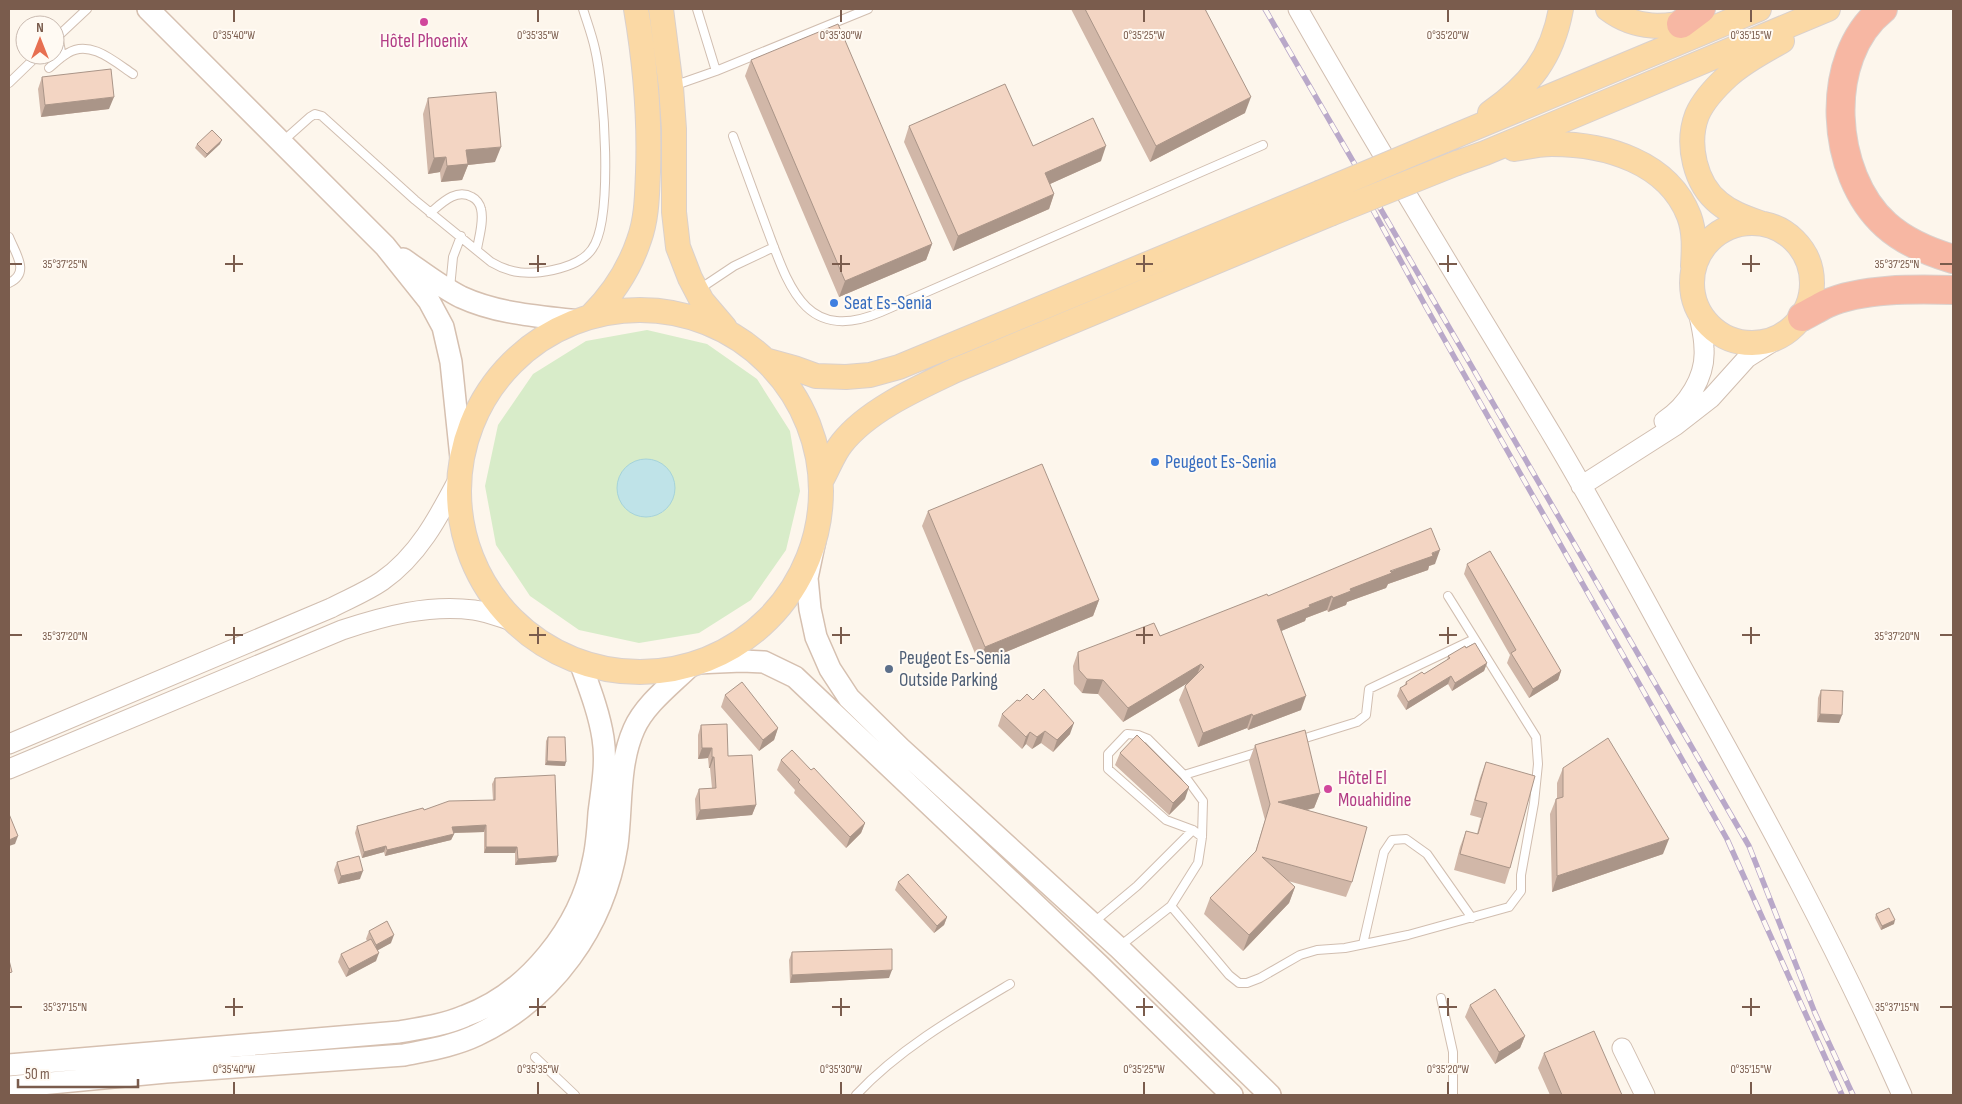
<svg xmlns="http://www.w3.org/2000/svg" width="1962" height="1104" viewBox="0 0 1962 1104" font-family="'Sofia Sans Condensed',sans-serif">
<rect width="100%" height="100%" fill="#fdf6ec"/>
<!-- green -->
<path fill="#d8ecc9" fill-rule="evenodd" d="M647,330L707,344L757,379L790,431L800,491L786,550L751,600L699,633L639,643L579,630L530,596L496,545L485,486L498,425L533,374L586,341ZM643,459L653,460L662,464L663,512L651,517L638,516Z"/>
<!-- water -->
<path fill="#bfe3e8" stroke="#a5d3da" d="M617 488a29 29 0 1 1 58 0a29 29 0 1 1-58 0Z"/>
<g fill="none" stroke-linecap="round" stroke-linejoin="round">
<defs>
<path id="service" d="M697,9L716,71
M58,36L62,57
M55,39L87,9
M49,68C55,63 61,57 68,53C90,39 115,62 133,74
M9,83L38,55
M673,86L716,71L868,9
M733,136C744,166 755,196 766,226C788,284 804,345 881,312L1263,145
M283,141L310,117L315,114L322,116L415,200L491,262C511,274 529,275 553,270C567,267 583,262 592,249C614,219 604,87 595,49C592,35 587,22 583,9
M430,213C442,203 456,188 472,197C476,199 480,204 481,209C484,221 479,237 477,249
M9,237C15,253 31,273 9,283
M450,288L453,257L461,236
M698,290L734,266L774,247
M1299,740L1357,722L1366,715L1369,689L1470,641
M1184,775L1259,752
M1171,906L1229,975L1239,983H1247L1260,978L1300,955L1317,950L1345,948L1408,935L1509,907L1521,891V875L1534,803L1538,764L1536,737L1448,596
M1094,922L1137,886L1193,830
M1363,944L1384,852L1392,840L1406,839L1427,854L1472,918
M1120,946L1171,906L1198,863L1202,837L1203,801L1184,775L1148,739L1138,735L1127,734L1108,754V769L1166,820L1193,830L1202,837
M1441,998L1453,1052V1095
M535,1057L575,1095
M856,1095C899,1049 956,1016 1010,984"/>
<path id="tertiary" d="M1298,9C1380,154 1468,295 1554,438C1601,517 1644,598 1688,678C1765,815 1839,952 1902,1095
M1664,421C1687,406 1706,377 1704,349C1704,335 1700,323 1698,310
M1581,486L1675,426L1711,398L1747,358L1780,337
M9,744L331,608C348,599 366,592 382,581C418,556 438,518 458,480
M9,769L342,630C384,616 429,604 474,610C488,612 502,618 515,622
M1622,1048L1645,1095"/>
<path id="secondary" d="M148,9L385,246L429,301L443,327L451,362L461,458
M403,259C422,272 441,287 461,297C498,314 538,316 578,321
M815,540L807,578L810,609L816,637L830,669L849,698L900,748L1119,948L1270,1095
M696,663L742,661L764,662L795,677L1098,964L1232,1095
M9,1065L399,1032C422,1028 444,1025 465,1016C528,993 580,927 593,862C597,846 598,829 599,813C602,788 607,763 603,738C599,712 589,687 580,662
M9,1087L166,1072L404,1055C428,1050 454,1046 477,1035C553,999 604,927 617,845C622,807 618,765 634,729C645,704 672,684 691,665"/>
<path id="primary" d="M661,9L671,87L674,129V212L678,247L690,278L702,301L725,328
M1608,9C1637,31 1665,27 1699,21
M1490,113C1530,85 1552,58 1561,9
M1443,141L1759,9
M1514,149C1526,147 1539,144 1552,144C1606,144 1668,162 1689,216C1695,232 1694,249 1693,266
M1457,163L1485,153L1828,9
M1692 283a60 60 0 1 1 120 0a60 60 0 1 1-120 0Z
M1760,223C1746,218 1731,213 1719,203C1695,184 1686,144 1697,115C1703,101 1717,86 1728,76C1743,62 1764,51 1782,41
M459 491a181 181 0 1 1 362 0a181 181 0 1 1-362 0Z
M591,316C613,294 629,270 639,240C647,218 647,195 648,172C650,118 645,62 636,9
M765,360L794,368L816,376L846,377L870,375L899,367L1319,193
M821,481C828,469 833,454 842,443C868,410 918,388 956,370L1330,214"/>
<path id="motorway" d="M1883,9C1822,57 1830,175 1886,225C1905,242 1929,252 1953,259
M1681,24L1701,9
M1802,317C1810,313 1818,308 1826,304C1862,288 1914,289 1953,290"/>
</defs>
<!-- service casing -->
<use href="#service" stroke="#d1beb0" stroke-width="10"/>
<!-- tertiary casing -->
<use href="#tertiary" stroke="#d1beb0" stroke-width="21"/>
<!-- secondary casing -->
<use href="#secondary" stroke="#d6c0b0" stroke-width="24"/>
<!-- primary casing -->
<use href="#primary" stroke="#dad1cd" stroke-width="26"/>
<!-- motorway casing -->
<use href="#motorway" stroke="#dad1cd" stroke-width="30"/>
<!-- service -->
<use href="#service" stroke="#fff" stroke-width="8"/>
<!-- tertiary -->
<use href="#tertiary" stroke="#fff" stroke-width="19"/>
<!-- secondary -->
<use href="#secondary" stroke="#fff" stroke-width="21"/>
<!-- primary -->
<use href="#primary" stroke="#fbd9a5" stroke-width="24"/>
<!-- motorway -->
<use href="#motorway" stroke="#f7b7a3" stroke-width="28"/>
<defs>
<path id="rail" d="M1265,9L1749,846L1815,1013L1853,1095
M1361,188L1426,307L1727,839L1842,1095"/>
</defs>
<!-- rail casing -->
<use href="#rail" stroke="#b9a8c9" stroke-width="5.5"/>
<!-- rail -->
<use href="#rail" stroke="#fffaf3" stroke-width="4" stroke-dasharray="11" stroke-linecap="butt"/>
<defs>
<path id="primary-bridge" d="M1319,193L1443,141
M1330,214L1457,163"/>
</defs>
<!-- primary-bridge casing -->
<use href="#primary-bridge" stroke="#dad1cd" stroke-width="26" stroke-linecap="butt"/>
<!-- primary-bridge -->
<use href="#primary-bridge" stroke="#fbd9a5" stroke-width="24"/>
</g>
<!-- wall -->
<path fill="#d1b7a8" d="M1071,9H1205L1245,113L1150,162Z
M751,60L932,244L926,260L839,297L745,76Z
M42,77L109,109L41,117L38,89Z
M428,98L495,162L468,165L462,180L441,182L440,172L428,174L423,114Z
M909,126L1033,146L1101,161L1050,184L1054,194L1049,209L953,251L904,142Z
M197,144H220L205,158L195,148Z
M928,511L1099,600L1093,616L979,663L922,526Z
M1435,564L1429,566L1428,570L1388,584L1386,588L1347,602L1346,605L1328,612L1327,610L1306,618L1305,621L1281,631L1301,710L1248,730L1247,728L1198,747L1179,700L1185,686L1186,684L1123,722L1098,694L1082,693L1074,684L1073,666L1078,652L1160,636L1268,596Z
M1467,564L1561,671L1558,680L1529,698L1507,663L1510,655L1464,574Z
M1466,648L1487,663L1484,671L1452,691L1448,684L1406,710L1397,696L1400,688L1404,686L1406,682L1424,674L1447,660L1448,656Z
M1821,690L1839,723L1817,722L1818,698Z
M725,695L778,728L774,740L759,751L721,707Z
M1002,714L1070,734L1053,752L1041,743L1032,749L1026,744L1022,749L998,726Z
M701,725L728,756L756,805L752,815L696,820L695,799L699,789L712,788L710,768H709L708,758L698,759V735Z
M548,737L565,766L545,765L546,741Z
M1255,745L1320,793L1314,808L1307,810L1352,882L1346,897L1288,881L1295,887L1289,903L1243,951L1204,914L1210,898L1255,853L1265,820L1249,761Z
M1120,753L1185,799L1169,815L1115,765Z
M781,760L811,770L865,823L861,833L846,848L794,793L795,790L777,770Z
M1486,762L1510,868L1505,884L1454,870L1460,847L1466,831L1477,834L1481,818L1470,815L1480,778Z
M1563,768L1663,854L1552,892L1550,814L1556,799L1557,798V783Z
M495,778L556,862L515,865V853H484V832L453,833L454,834L451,840L385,856L384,852L362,858L355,833L357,826L424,810L493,800L492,784Z
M337,862L360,879L338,884L334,870Z
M898,882L947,917L944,925L934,933L895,890Z
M1876,914L1894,924L1881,930L1875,918Z
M369,931L391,943L377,950L376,961L346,977L338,962L341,954L367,941L366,939Z
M792,952L889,978L790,983L789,960Z
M1470,1005L1525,1036L1520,1048L1495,1064L1465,1017Z
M1544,1053L1622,1095H1550L1538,1068Z"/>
<!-- shaded-wall -->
<path fill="#aa9588" d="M114,97L109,109L41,117L45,105Z
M1251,97L1245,113L1150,162L1156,146Z
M222,140L220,144L205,158L207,154Z
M1106,146L1101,161L1039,189L1045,173Z
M501,147L495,162L468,165L462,180L441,182L447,166L466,150Z
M446,157L440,172L428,174L434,158Z
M1054,194L1049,209L953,251L958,236Z
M932,244L926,260L839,297L845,281Z
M1440,550L1435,564L1429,566L1428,570L1388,584L1386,588L1347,602L1346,605L1328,612L1333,598L1350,589Z
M1332,596L1327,610L1306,618L1305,621L1272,635L1277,620L1309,605Z
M1099,600L1093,616L979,663L985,647Z
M1487,663L1484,671L1452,691L1455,683Z
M1201,664L1196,678L1123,722L1128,708Z
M1561,671L1558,680L1529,698L1533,689Z
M1451,676L1448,684L1406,710L1408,702Z
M1087,679L1103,680L1098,694L1082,693Z
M1306,696L1301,710L1248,730L1253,716Z
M1252,714L1247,728L1198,747L1203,733Z
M1820,714L1842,715L1839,723L1817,722Z
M1074,723L1070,734L1053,752L1057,740Z
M778,728L774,740L759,751L763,740Z
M1045,731L1041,743L1032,749L1037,737Z
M1030,732L1026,744L1022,749L1026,737Z
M702,748H712L708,758L698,759Z
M712,757H714L710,768H709Z
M547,761L566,762L565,766L545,765Z
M1189,787L1185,799L1169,815L1173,803Z
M1320,793L1314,808L1273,818L1278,802Z
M756,805L752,815L696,820L700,810Z
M865,823L861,833L846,848L850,837Z
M486,825L484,832L450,833L452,827Z
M454,834L451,840L385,856L387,850Z
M18,836L15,844L9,846V840Z
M1669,839L1663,854L1552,892L1557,876Z
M386,846L384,852L362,858L364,852Z
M486,847H517L515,853H484Z
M558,856L556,862L515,865L518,859Z
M363,871L360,879L338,884L341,876Z
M1295,887L1289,903L1243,951L1249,935Z
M947,917L944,925L934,933L937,926Z
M1895,920L1894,924L1881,930L1882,926Z
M394,935L391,943L373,953L376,945Z
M379,953L376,961L346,977L349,969Z
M892,970L889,978L790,983L792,975Z
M1525,1036L1520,1048L1495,1064L1499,1052Z"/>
<!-- building -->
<path fill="#f3d5c3" stroke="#aa9588" d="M1085,9H1205L1251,97L1156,146Z
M838,24L932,244L845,281L751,60Z
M111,69L114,97L45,105L42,77Z
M1005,84L1033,146L1093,118L1106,146L1045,173L1054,194L958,236L909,126Z
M496,92L501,147L466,150L468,164L447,166L446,157L434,158L428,98Z
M212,130L222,140L207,154L197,144Z
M1042,464L1099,600L985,647L928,511Z
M1431,528L1440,550L1432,553L1433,556L1390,571L1392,573L1350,589L1351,591L1333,598L1332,596L1309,605L1310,607L1277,620L1306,696L1253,716L1252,714L1203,733L1185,686L1204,667L1201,664L1128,708L1103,680L1087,679L1079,670L1078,652L1154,623L1160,636L1267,594L1268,596Z
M1490,551L1561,671L1533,689L1511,653L1516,650L1467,564Z
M1475,643L1487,663L1455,683L1451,676L1408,702L1400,688L1407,684L1406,682L1422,672L1424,674L1450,658L1448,656L1465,646L1466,648Z
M742,682L778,728L763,740L725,695Z
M1044,689L1074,723L1057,740L1045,731L1037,737L1030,732L1026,737L1002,714L1017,700L1020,701L1027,694L1033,700Z
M1821,690L1843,691L1842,715L1820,714Z
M727,724L728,756L752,755L756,805L700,810L699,789L716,788L714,757H712V748H702L701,725Z
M1305,730L1320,793L1278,802L1367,827L1352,882L1262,857L1295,887L1249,935L1210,898L1256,851L1270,804L1255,745Z
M1137,735L1189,787L1173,803L1120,753Z
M548,737H565L566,762L547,761Z
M1608,738L1669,839L1557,876L1556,799L1563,797V768Z
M792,750L811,770L814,768L865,823L850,837L798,782L800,780L781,760Z
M1486,762L1535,776L1510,868L1460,854L1466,831L1478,834L1487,803L1475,800Z
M555,775L558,856L518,859L517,847H486V825L452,827L454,834L387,850L386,846L364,852L357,826L423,808L424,810L449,801L495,800V778Z
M9,814L18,836L9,840Z
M359,856L363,871L341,876L337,862Z
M908,874L947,917L937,926L898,882Z
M1889,908L1895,920L1882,926L1876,914Z
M387,921L394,935L376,945L369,931Z
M371,939L379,953L349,969L341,954Z
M892,949V970L792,975V952Z
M9,960L12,972L9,973Z
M1495,989L1525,1036L1499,1052L1470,1005Z
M1594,1031L1622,1095H1562L1544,1053Z"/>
<!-- ticks -->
<path fill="none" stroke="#7a5c4d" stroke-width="2" d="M234,10V22M538,10V22M841,10V22M1144,10V22M1448,10V22M1751,10V22M234,255V272M538,255V272M841,255V272M1144,255V272M1448,255V272M1751,255V272M10,264H22M225,264H243M529,264H546M832,264H850M1136,264H1153M1439,264H1457M1742,264H1760M1940,264H1952M234,627V644M538,627V644M841,627V644M1144,627V644M1448,627V644M1751,627V644M10,635H22M225,635H243M529,635H546M832,635H850M1136,635H1153M1439,635H1457M1742,635H1760M1940,635H1952M234,998V1016M538,998V1016M841,998V1016M1144,998V1016M1448,998V1016M1751,998V1016M10,1007H22M225,1007H243M529,1007H546M832,1007H850M1136,1007H1153M1439,1007H1457M1742,1007H1760M1940,1007H1952M234,1082V1094M538,1082V1094M841,1082V1094M1144,1082V1094M1448,1082V1094M1751,1082V1094"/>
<!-- markers -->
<g fill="#d1479c" stroke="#fffaf3" stroke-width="2">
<circle cx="424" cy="22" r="5"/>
<circle cx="1328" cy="789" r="5"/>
</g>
<g fill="#3f7fe0" stroke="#fffaf3" stroke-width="2">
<circle cx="834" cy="303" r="5"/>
<circle cx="1155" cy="462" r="5"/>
</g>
<circle fill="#5c6f8a" stroke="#fffaf3" stroke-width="2" cx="889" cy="669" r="5"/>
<g text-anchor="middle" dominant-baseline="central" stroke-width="4" stroke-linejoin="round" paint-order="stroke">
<!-- hotel labels -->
<g font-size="19" fill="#b23c85" stroke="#fffaf3">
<text x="424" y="41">Hôtel Phoenix</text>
<text x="1338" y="778" text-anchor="start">Hôtel El<tspan x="1338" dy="22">Mouahidine</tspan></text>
</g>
<!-- shop labels -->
<g font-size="19" fill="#366cbe" stroke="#fffaf3" text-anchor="start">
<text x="844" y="303">Seat Es-Senia</text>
<text x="1165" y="462">Peugeot Es-Senia</text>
</g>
<!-- service labels -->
<g font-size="19" fill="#4e5e75" stroke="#fffaf3" text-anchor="start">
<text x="899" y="658">Peugeot Es-Senia<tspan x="899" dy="22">Outside Parking</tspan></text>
</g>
</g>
<g font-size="12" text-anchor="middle" fill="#7a5c4d" stroke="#fffaf3" stroke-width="4" stroke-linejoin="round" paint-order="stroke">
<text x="234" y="39">0°35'40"W</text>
<text x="538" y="39">0°35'35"W</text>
<text x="841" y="39">0°35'30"W</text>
<text x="1144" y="39">0°35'25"W</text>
<text x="1448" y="39">0°35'20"W</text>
<text x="1751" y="39">0°35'15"W</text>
<text x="65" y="268">35°37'25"N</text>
<text x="1897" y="268">35°37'25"N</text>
<text x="65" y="640">35°37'20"N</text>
<text x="1897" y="640">35°37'20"N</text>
<text x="65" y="1011">35°37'15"N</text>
<text x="1897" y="1011">35°37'15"N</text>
<text x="234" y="1073">0°35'40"W</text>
<text x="538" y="1073">0°35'35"W</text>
<text x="841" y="1073">0°35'30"W</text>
<text x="1144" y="1073">0°35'25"W</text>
<text x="1448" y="1073">0°35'20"W</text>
<text x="1751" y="1073">0°35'15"W</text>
</g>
<!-- border -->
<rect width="1962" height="1104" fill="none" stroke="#7a5c4d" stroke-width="20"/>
<!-- north arrow -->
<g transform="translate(40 40)"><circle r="24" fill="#fffaf3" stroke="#cabbb1"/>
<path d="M0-4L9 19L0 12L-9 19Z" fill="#e76f51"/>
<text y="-8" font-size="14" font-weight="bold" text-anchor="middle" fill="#7a5c4d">N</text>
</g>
<!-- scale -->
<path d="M18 1079v8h120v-8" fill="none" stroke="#7a5c4d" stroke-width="2.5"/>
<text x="25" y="1079" font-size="15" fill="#7a5c4d" stroke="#fffaf3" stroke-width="4" paint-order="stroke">50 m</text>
</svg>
